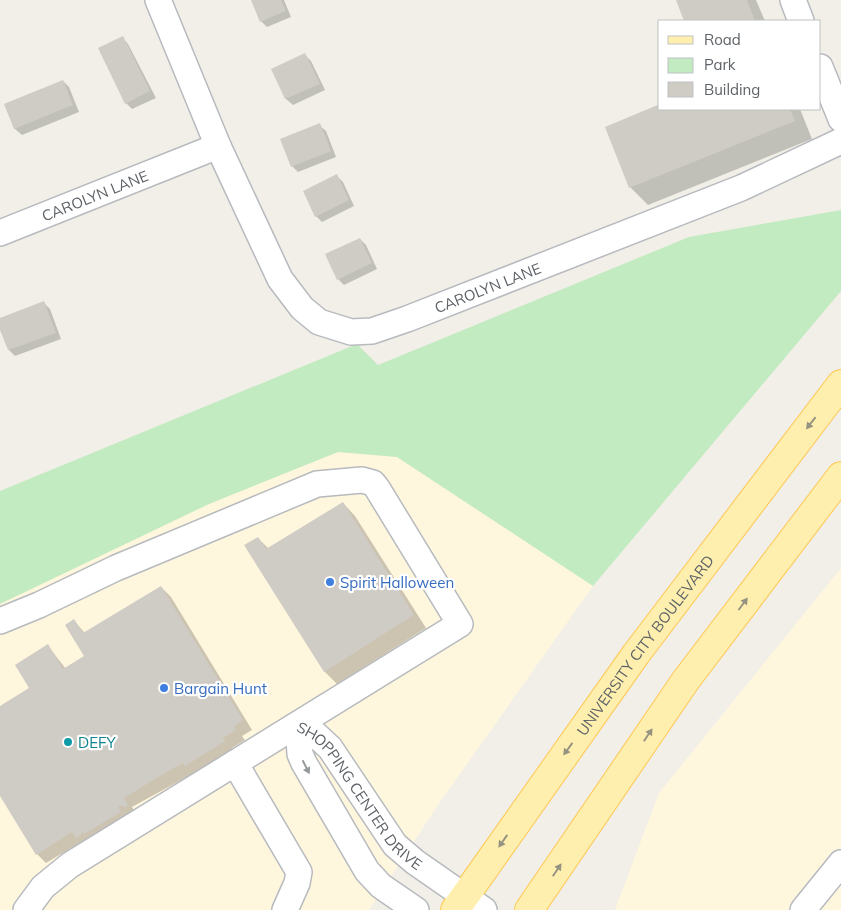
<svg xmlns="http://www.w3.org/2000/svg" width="841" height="910" viewBox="0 0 841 910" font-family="Mulish,sans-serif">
<rect width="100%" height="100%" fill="#f1efe7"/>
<!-- commercial -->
<path fill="#fff6de" d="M338,452L397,457L593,586L440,802L369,910H0V491L209,504Z
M841,568V910H615L659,793Z"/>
<!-- green -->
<path fill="#c3ebc1" d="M841,210V291L593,586L397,457L338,452L209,504L0,604V491L357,344L378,365L689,237Z"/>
<!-- shadow -->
<path fill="#0003" d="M252,0H284L291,17L267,27L261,21Z
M677,0H756L765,21H685Z
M122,37L128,44L156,98L132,109L126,103Z
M305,55L311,61L325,90L293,105L286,99L273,70Z
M63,81L69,87L79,112L22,135L15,129L5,104Z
M660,109H800L812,139L648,205L630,187Z
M319,125L326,131L336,157L298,172L292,166Z
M337,176L343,182L354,206L322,222L316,216Z
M360,239L366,245L377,269L344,285L338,279Z
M44,303L50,309L61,339L15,356L9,350L0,326V319Z
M343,503L355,516L426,628L337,684L325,672L246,546L258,538L269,549Z
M161,587L171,597L252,730L242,736L245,740L232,748L234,751L132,807L137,815L86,847L81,842L46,863L37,854L0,793V707L31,688L48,646L66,669L85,657L74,621L85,633Z"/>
<!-- building -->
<path fill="#cfcbc5" d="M251,0H281L286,11L260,22Z
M676,0H747L755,21H684Z
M123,36L150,91L125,104L98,48Z
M305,53L320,84L285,99L271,69Z
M63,80L73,105L14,129L4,104Z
M660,104V109H790L795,121L629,188L605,127Z
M320,123L331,151L291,167L280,139Z
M337,174L349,200L315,217L303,191Z
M360,238L372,263L337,280L325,254Z
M44,301L56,333L8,350L0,330V318Z
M343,502L414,615L324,672L244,545L258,537L266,549Z
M161,586L243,720L234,726L236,730L223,738L225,741L185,766L183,763L170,770L124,798L128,805L124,808L122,805L118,807L121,812L84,834L82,831V834L76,838L72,832L36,855L0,796V706L29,688L15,665L48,644L63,669L84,656L65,625L74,619L83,633Z"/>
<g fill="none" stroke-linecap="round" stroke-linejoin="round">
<defs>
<g id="minor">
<path id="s1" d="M158,0L218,146L280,279L302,308L319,322L351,332L372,331L407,319L741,188L841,141"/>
<path d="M793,0L801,21"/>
<path d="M820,67L841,119"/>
<path id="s2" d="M0,233L218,146"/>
<path d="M0,621L39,605L116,568L317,484L362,480L373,483L377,488L460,624L70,865L43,887L26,910"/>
<path d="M235,763L299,872L297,883L285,910"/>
<path id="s3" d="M416,910L381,886L367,871L304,763L300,754L298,725L315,734L330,748L395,845L415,862L484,910"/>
<path d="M803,910L841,863"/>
</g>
<g id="major">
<path id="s4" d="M455,910L636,654L841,384"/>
<path d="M529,910L686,680L841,476"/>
</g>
</defs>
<!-- minor casing -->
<use href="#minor" stroke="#b7babe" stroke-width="28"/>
<!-- major casing -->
<use href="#major" stroke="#fec753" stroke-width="30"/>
<!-- minor -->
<use href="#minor" stroke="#fff" stroke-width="25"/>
<!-- major -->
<use href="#major" stroke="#ffefae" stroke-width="28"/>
</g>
<!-- one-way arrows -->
<defs><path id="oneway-solid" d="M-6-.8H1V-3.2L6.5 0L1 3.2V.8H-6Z" transform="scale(1.25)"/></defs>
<g fill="#969480">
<use href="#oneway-solid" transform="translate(811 423) rotate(128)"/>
<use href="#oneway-solid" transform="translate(743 604) rotate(-53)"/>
<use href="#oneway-solid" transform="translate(648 735) rotate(-56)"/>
<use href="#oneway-solid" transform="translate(568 749) rotate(126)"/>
<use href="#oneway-solid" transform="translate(503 841) rotate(125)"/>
<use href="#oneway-solid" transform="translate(557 870) rotate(-56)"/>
</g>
<use fill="#969a9d" href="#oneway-solid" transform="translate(306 767) rotate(63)"/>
<!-- markers -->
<g fill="#3f7fe0" stroke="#fff" stroke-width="2">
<circle cx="330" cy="582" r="5"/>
<circle cx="164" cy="688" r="5"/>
</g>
<circle fill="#0f9aa8" stroke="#fff" stroke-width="2" cx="68" cy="742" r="5"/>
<g text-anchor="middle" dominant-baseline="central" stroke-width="4.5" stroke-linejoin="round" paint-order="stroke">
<!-- street labels -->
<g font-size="15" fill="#5e6368" stroke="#fff">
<text stroke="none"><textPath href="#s2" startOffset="102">CAROLYN LANE</textPath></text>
<text stroke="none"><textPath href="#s1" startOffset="541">CAROLYN LANE</textPath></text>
<text stroke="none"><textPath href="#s4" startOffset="326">UNIVERSITY CITY BOULEVARD</textPath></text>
<text stroke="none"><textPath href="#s3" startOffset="322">SHOPPING CENTER DRIVE</textPath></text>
</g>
<!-- shop labels -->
<g font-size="15" fill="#366cbe" stroke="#fff" text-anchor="start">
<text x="340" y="582">Spirit Halloween</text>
<text x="174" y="688">Bargain Hunt</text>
</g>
<!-- culture labels -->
<g font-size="15" fill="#0d838f" stroke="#fff" text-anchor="start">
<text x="78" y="742">DEFY</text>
</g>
</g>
<!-- legend -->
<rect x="658" y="20" width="162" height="90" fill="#ffffff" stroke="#bfc1c3"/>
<rect x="668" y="36" width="25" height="8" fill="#ffefae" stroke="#bfc1c3"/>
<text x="704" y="45" font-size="15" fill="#5e6368">Road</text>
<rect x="668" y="58" width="25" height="15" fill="#c3ebc1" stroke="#bfc1c3"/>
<text x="704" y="70" font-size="15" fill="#5e6368">Park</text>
<rect x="668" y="82" width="25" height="15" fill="#cfcbc5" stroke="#bfc1c3"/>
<text x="704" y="95" font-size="15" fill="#5e6368">Building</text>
</svg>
